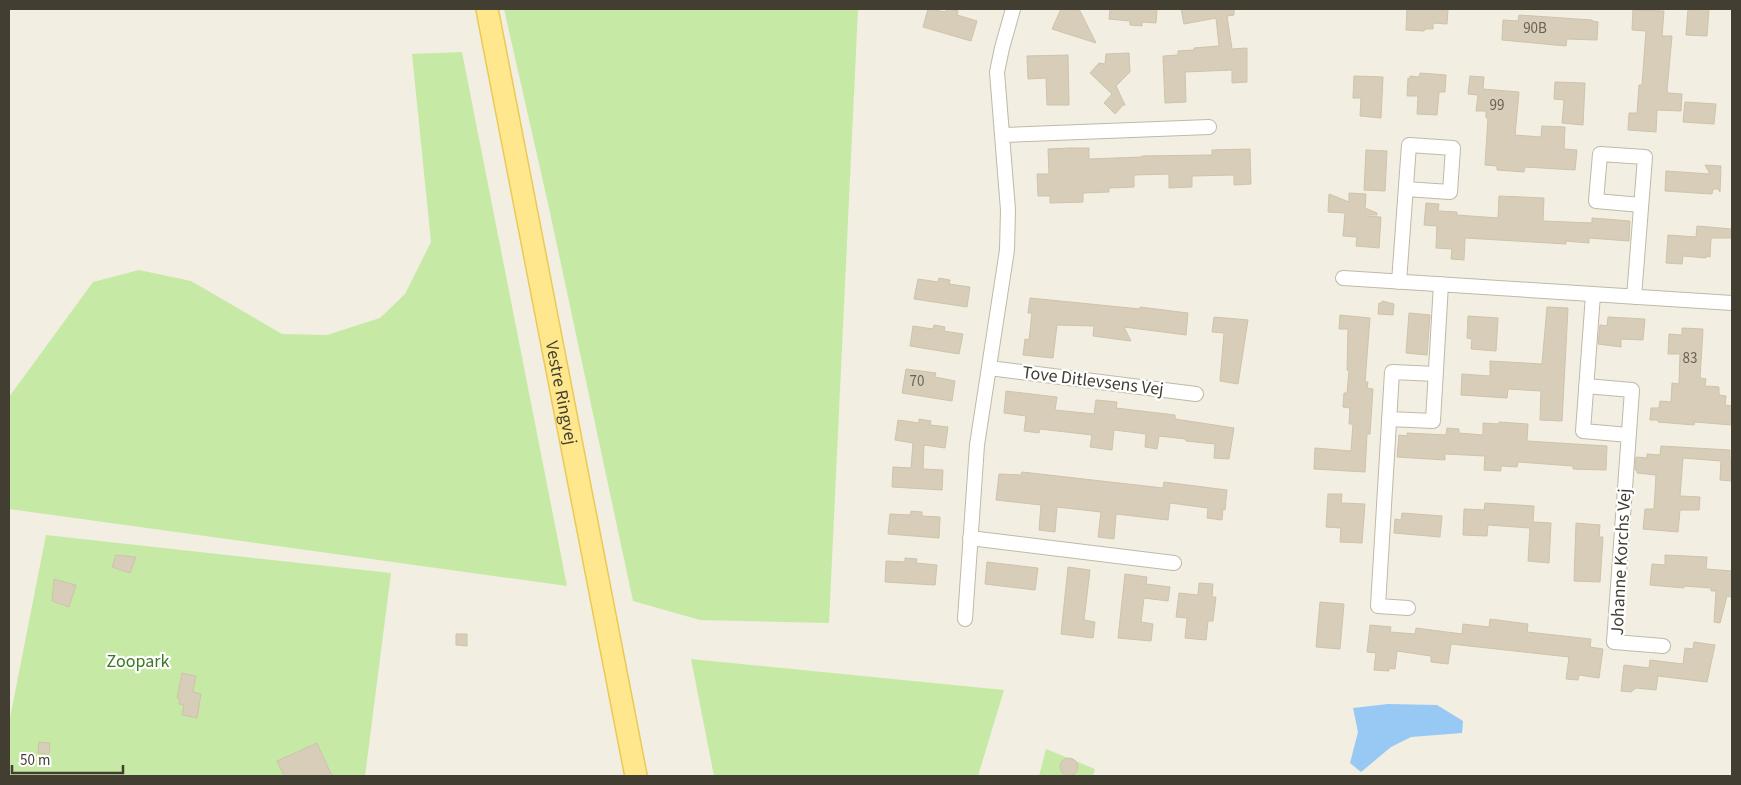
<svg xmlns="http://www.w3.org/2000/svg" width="1741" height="785" viewBox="0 0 1741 785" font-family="'Source Sans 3',sans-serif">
<rect width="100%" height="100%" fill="#f2eee1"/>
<!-- green -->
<path fill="#c6eaa6" d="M504,9H858L829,623L700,620L633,601L549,208Z
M462,52L567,586L9,509V397L93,282L139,270L191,281L282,334L327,335L380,318L405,294L431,242L412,54Z
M46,535L391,573L365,776H9V723Z
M691,659L1004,690L978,776H714Z
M1046,749L1095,769L1093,776H1039Z"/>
<!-- water -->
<path fill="#98c8f4" d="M1388,704L1437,705L1463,721L1462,733L1411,737L1391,747L1361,772L1350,763L1358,732L1353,708Z"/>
<!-- building -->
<path fill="#d7cdb9" stroke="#cfc3a9" d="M928,9L946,12L947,9H950L958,11L957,15L977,21L971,41L923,27Z
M1061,9H1079L1096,43L1052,29Z
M1110,9H1157L1156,23L1142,22V26L1130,25V21L1109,19Z
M1181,9H1234V15L1227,16L1232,49L1247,48V82L1232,83V70L1185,72L1186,102L1165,103L1163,56L1178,55V51L1194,50V48L1219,46L1216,18L1184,24Z
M1407,9H1448L1447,24L1433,23V29H1425L1424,31L1406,30Z
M1688,9H1709L1707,36L1686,35Z
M1633,10L1664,11L1662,36H1672L1667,90L1668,93L1682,94L1681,111L1657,110L1656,132L1628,130L1629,113H1637L1639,85H1642L1646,31L1632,30Z
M1519,15L1592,20V21L1598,22L1597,40L1567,39L1566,46L1502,40L1503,20L1518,21Z
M1129,53L1130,72L1116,86L1125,105H1123L1115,114L1104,103L1112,94L1090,73L1099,63L1105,64L1106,54Z
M1068,55L1069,105H1047L1046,78L1028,79L1027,56Z
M1420,73L1446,75L1445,92H1439L1437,115L1417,114L1418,96H1407L1408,78L1410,79V76L1419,77Z
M1354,76L1383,77L1381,118L1360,116L1361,98H1353Z
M1470,76L1484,77L1483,89L1519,92L1515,135L1541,137L1542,126L1565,127L1564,149L1577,150L1575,170L1525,167L1524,172L1497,170V166L1485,165L1488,118H1486V111H1476L1478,95L1468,94Z
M1555,82L1585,83L1583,125L1562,123L1564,100L1554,99Z
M1685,102L1716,104L1714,124L1683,122Z
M1070,148H1089V159L1142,157V156L1212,155V150L1250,149L1251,184L1234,185V175L1192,176V187L1169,188V174L1134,175V187L1109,188V192L1083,193V202L1050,203V196H1038L1037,174H1049L1048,149Z
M1366,150L1387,151L1385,191L1364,190Z
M1705,165L1721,166L1720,192L1718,189H1713L1712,194L1665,191L1666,171L1710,174Z
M1349,193L1366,194L1365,208L1377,213V215H1365V216L1381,217L1379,248L1356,246L1357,237L1343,236L1345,213L1328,212L1329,194L1349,202Z
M1499,196L1544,198L1543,221L1592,223V218L1630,221L1629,241L1589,238V243L1566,241V244L1465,238L1464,260L1451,259L1452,249L1436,248L1437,226L1424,225L1426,203L1439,204L1438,211L1457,212V215L1498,218Z
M1697,226L1732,229V238H1711L1710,257L1706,256V258L1683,256L1682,264L1666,263L1668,235L1696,237Z
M939,278L950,280L949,284L970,287L967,307L914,299L918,279L938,282Z
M1030,298L1140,309V307L1188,313L1186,335L1124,327L1131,341L1093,336L1094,326L1057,325L1053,358L1023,355L1025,339L1029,340L1032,313H1028Z
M1382,301L1394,304L1393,315L1378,314L1379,303H1382Z
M1547,307L1568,308L1562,421L1540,420L1541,391L1508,389L1507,398L1461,395L1462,374L1490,376V361L1542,364Z
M1409,313L1430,315L1427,355L1406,353Z
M1340,315L1370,318L1365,382H1368L1367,388L1373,389L1370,434H1367L1365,472L1314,469L1315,448L1351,451L1353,424H1349L1350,408L1343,407L1344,393H1347L1349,371L1347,370L1348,329H1339Z
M1468,316L1498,318L1496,351L1471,349L1472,339L1467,338Z
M1214,317L1248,320L1238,384L1220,381L1224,333L1212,332Z
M1608,317L1645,319L1643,340L1621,339V347L1598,344L1600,325L1607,326Z
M934,325L945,327L944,331L963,334L959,354L910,346L913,326L933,329Z
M1682,328L1703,329L1700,378L1706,379L1705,386L1719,387V395L1726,396L1725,405L1732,406V425L1695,422L1694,425L1658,422V420H1650L1651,408H1659L1660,401L1671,402L1672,383L1679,384L1680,354H1668L1669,334L1682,335Z
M906,369L936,373L935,377L955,381L952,401L902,393Z
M1006,391L1057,397L1055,410L1094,414L1096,400L1117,402L1116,408L1175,415V419L1234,428L1229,459L1214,458L1215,444L1186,441V439L1159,436L1157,449L1145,447L1146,434L1114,430L1112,450L1090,447L1092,435L1040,429L1039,433L1024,431L1026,416L1004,413Z
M919,419L931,421L930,425L948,427L945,448L924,445L923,469L943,470L942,490L892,487L893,467L911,468L913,443L895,440L898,420L919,423Z
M1499,422L1528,424L1527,441L1607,446L1606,470L1573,469V466L1518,462L1517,467L1501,466V471L1484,470L1485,456L1445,454V460L1397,457L1399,435L1407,436V433L1446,435L1447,428L1459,429V433L1483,435V423L1499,424Z
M1661,446L1730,450V460H1732V481L1720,480L1721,461L1683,458L1680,496L1700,497L1699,510H1680L1678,532L1643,529L1645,509H1654L1656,475L1637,473V470H1635L1636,457L1647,458V454L1660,455Z
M1022,472L1163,488L1164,482L1227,490L1225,510L1223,509L1222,520L1207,518L1208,508L1170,503L1168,520L1116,514L1114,539L1098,537L1101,512L1057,507L1055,532L1039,530L1041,505L996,500L999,474L1021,475Z
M1328,494H1342L1341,503L1365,504L1362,543L1340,542L1341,528L1326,527Z
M1485,503L1534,506L1533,522L1551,523L1549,563L1528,561L1530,528L1488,525L1487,536L1463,535L1464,509L1484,510Z
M911,511L922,512V516L940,517L939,538L888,534L890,514L910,515Z
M1402,513L1442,516L1440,537L1394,533L1395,519L1401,520Z
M1576,523L1600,525L1599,537H1603L1600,582L1574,581Z
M116,555L136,557L130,573L112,567Z
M1665,555L1707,557L1706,569L1732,571V593L1731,597L1727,596L1720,623L1714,622L1716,591H1711V588L1684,586V588L1650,585L1652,564L1665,565Z
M905,558L917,559L916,563L937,565L935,585L885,582L886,561L905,562Z
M987,562L1038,568L1035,590L985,584Z
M1068,567L1090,570L1084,620L1095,622L1093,638L1061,634Z
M1125,574L1147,577L1146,584L1170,587L1168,601L1144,598L1141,622L1153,624L1151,641L1118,638Z
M54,579L76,585L69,607L52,601Z
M1199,583L1213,584L1212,597H1216L1213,621H1208L1206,640L1185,638L1187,618L1176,617L1179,593L1198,595Z
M1320,602L1344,604L1340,649L1316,647Z
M1490,619L1528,624L1527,632L1591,639L1590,647L1603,649L1599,678L1579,675L1578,680L1566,679L1569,657L1451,644L1448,664L1431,662V656L1397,651L1395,669L1389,668V671L1374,670L1376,653L1367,652L1370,625L1391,627L1390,632L1415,634L1416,628L1462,634L1463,624L1489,627Z
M456,634H467V646L456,645Z
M1694,642L1715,645L1707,682L1658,676L1656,690L1636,688L1631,692L1621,691L1624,665L1649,668L1650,660L1683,664L1685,648L1693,649Z
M182,673L196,676L193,692L201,694L197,718L182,715L184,705L179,704L180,699L177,698Z
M39,742L50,743L49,754L38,753Z
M317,743L332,776H284L277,761Z
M1060 767a9 9 0 1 1 18 0a9 9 0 1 1-18 0Z"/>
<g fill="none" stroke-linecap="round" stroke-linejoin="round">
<defs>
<path id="street" d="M1003,135L1209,127
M1343,278L1732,303
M1399,282L1409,145L1453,148L1450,192L1406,189
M1593,295L1583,431L1629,435
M1634,297L1645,157L1600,154L1596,201L1641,205
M989,368L1196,394
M1586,386L1632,390L1614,642L1663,646
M1389,419L1433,421L1441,284
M970,538L1174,563
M1408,608L1378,606L1392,372L1436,374
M965,619L977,445L1007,250L1008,210L997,72L1002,48L1013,9"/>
<g id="primary">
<path id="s1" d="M487,9L636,776"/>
</g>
</defs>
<!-- street casing -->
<use href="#street" stroke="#c0b9a6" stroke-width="16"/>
<!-- primary casing -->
<use href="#primary" stroke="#ebc956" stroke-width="24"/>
<!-- street -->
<use href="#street" stroke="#fff" stroke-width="14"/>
<!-- primary -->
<use href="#primary" stroke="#ffe78d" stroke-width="21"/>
</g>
<g text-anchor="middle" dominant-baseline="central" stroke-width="4.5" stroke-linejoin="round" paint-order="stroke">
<!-- number labels -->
<g font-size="15" fill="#686254">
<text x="1535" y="28">90B</text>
<text x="1497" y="105">99</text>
<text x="1690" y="358">83</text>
<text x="917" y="381">70</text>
</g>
<!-- street labels -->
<g font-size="18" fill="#433e32" stroke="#fff">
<text transform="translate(1093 381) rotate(7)">Tove Ditlevsens Vej</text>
<text stroke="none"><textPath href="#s1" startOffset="391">Vestre Ringvej</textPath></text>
<text transform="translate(1621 562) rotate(-87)">Johanne Korchs Vej</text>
</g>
<!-- park labels -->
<g font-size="18" fill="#3c7822" stroke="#fff">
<text x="138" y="661">Zoopark</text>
</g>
</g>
<!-- border -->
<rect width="1741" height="785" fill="none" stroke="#433e32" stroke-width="20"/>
<!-- scale -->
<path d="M12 765v8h111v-8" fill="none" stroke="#433e32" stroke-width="2.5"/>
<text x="20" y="765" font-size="15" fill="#433e32" stroke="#ffffff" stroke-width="4" paint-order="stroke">50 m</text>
</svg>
